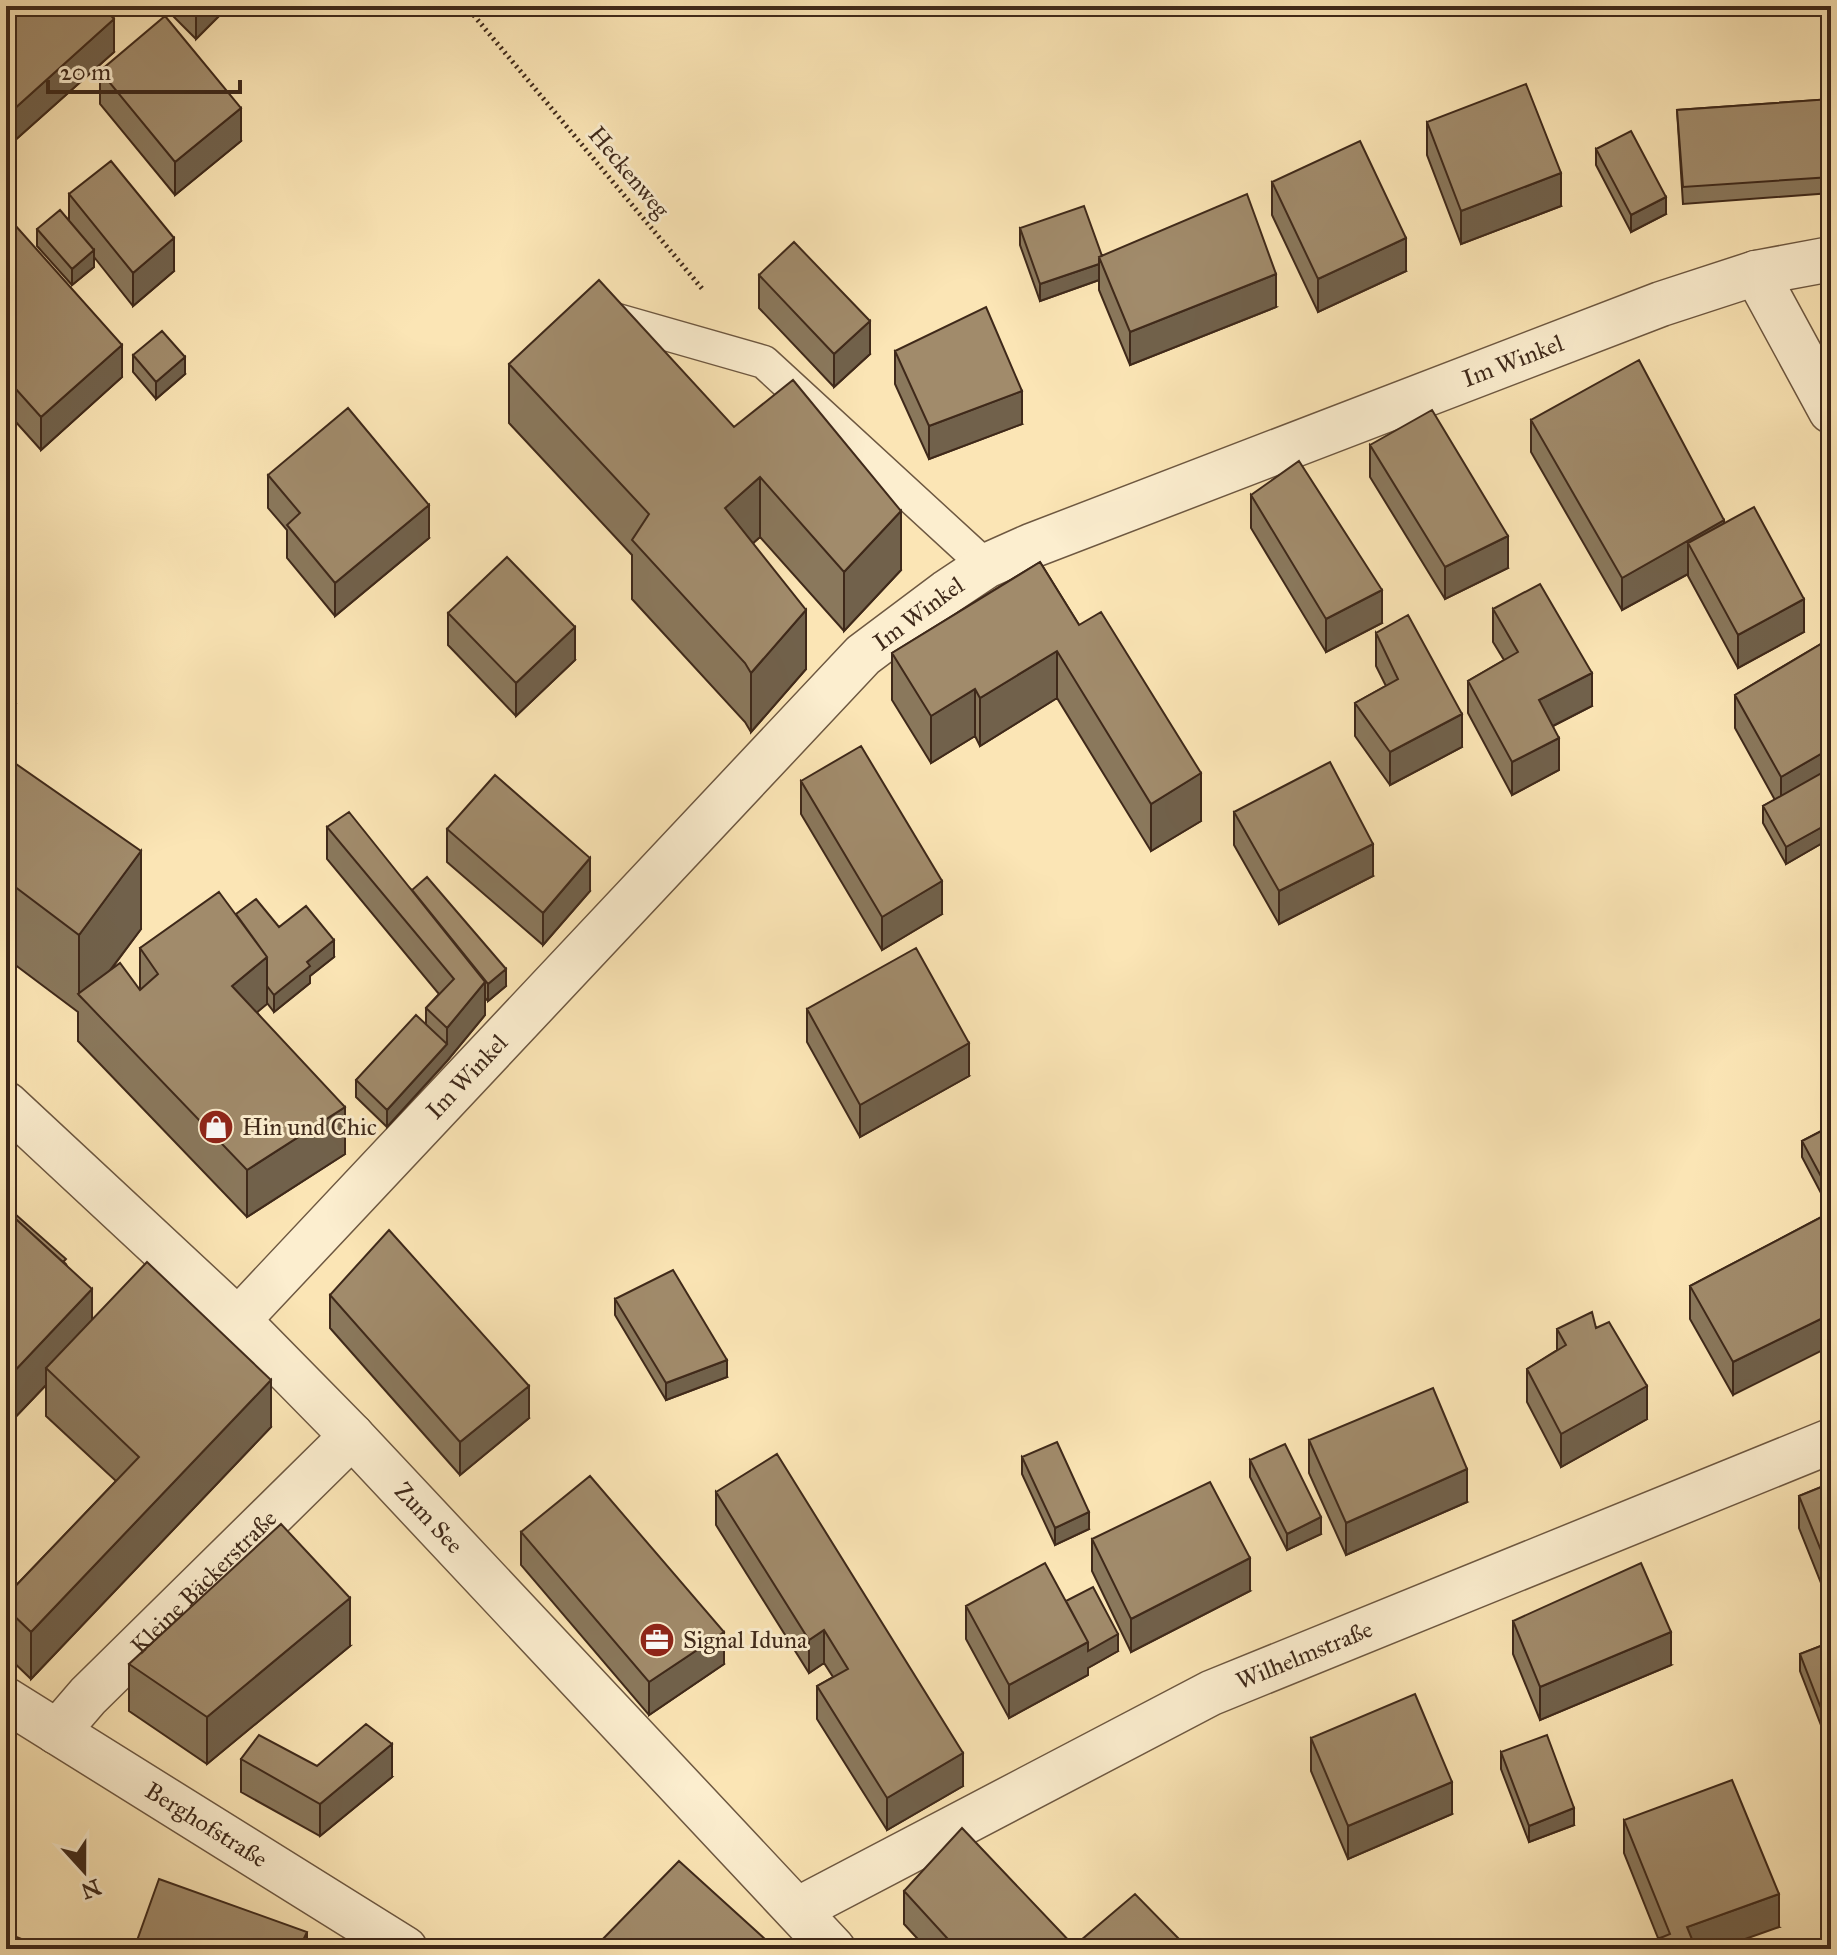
<svg xmlns="http://www.w3.org/2000/svg" width="1837" height="1955" viewBox="0 0 1837 1955" font-family="'IM FELL Great Primer',serif">
<rect width="100%" height="100%" fill="#fbe5b5"/>
<filter id="stains"><feTurbulence type="fractalNoise" baseFrequency=".0025" numOctaves="4"/><feColorMatrix values="0 0 0 0 .2 0 0 0 0 .09 0 0 0 0 .02 0 0 0 .5 -.17"/></filter>
<radialGradient id="worn" r=".72"><stop offset=".6" stop-color="#630" stop-opacity="0"/><stop offset="1" stop-color="#630" stop-opacity=".3"/></radialGradient>
<g fill="none" stroke-linecap="round" stroke-linejoin="round">
<defs>
<path id="lane" d="M603,316L764,362L986,566"/>
<g id="street">
<path d="M1756,273L1831,411"/>
<path id="s1" d="M6,1104L238,1320L352,1436L833,1949"/>
<path id="s2" d="M238,1320L863,655L947,592L986,566L1031,546L1661,304L1756,273L1831,259"/>
<path id="s3" d="M6,1700L405,1949"/>
<path id="s4" d="M57,1732L88,1696L352,1436"/>
<path id="s5" d="M797,1910L1211,1693L1831,1441"/>
</g>
</defs>
<!-- lane casing -->
<use href="#lane" stroke="#6e5841" stroke-width="35"/>
<!-- street casing -->
<use href="#street" stroke="#6e5841" stroke-width="47"/>
<!-- path -->
<path stroke="#3f291a" stroke-width="5" stroke-dasharray="2 4" stroke-linecap="butt" d="M466,6L704,291"/>
<!-- lane -->
<use href="#lane" stroke="#fceecf" stroke-width="32"/>
<!-- street -->
<use href="#street" stroke="#fceecf" stroke-width="44"/>
</g>
<!-- wall -->
<path fill="#8a785c" stroke="#3f291a" stroke-width="2" d="M6,6L114,52L13,142L6,134Z
M163,6H229L196,39Z
M100,71L241,141L175,195L100,104Z
M1831,99V193L1683,204L1677,110Z
M1427,122L1561,206L1461,244L1427,155Z
M1596,149L1666,214L1631,232L1596,165Z
M1272,182L1406,271L1318,312L1272,215Z
M69,194L174,271L133,306L94,257V267L72,285L37,246V229L69,221Z
M1020,228L1102,256L1276,307L1130,365L1099,290V280L1040,301L1020,245Z
M6,231L122,377L41,450L6,411Z
M759,275L870,354L834,387L759,308Z
M895,351L1022,424L929,459L895,384Z
M133,355L185,374L156,399L133,372Z
M509,364L734,427L901,570L844,631L760,537L753,543L806,669L751,732L745,722L632,599V555L509,423Z
M1531,420L1724,523L1804,632L1738,668L1688,576V574L1622,610L1531,452Z
M1370,445L1508,568L1445,599L1370,477Z
M268,475L429,538L335,616L287,558V530L268,508Z
M1251,495L1382,623L1326,652L1251,528Z
M1040,562L1201,821L1151,851L1057,698L980,746L975,736L931,763L892,700V653Z
M1493,609L1592,706L1553,726L1559,770L1512,795L1468,713V681L1504,660L1493,642Z
M448,613L575,660L516,716L448,645Z
M1376,633L1462,747L1390,785L1355,736V703L1386,686L1376,666Z
M1831,638V838L1786,864L1763,823V806L1775,800L1735,728V695Z
M6,696L16,764L141,929L110,971L140,990V948L236,914L279,927L334,957L310,976V983L274,1012L267,1003L257,1012L345,1154L247,1217L78,1041V1012L6,958Z
M801,781L942,914L882,950L801,814Z
M1234,812L1373,876L1279,924L1234,845Z
M327,827L412,890L506,986L488,1001L485,998V1015L447,1061L387,1127L356,1097V1080L426,1024V1008L439,994L327,859Z
M447,829L590,891L543,945L447,862Z
M1831,933V976L1827,968V936Z
M807,1009L969,1076L860,1137L807,1042Z
M1831,1126V1212L1802,1157V1141Z
M6,1206L66,1264L92,1320L271,1427L31,1679L6,1655V1596L116,1481L46,1416V1385L6,1427Z
M1831,1212L1733,1395L1690,1319V1286Z
M330,1295L529,1418L460,1475L330,1328Z
M615,1299L727,1377L666,1400L615,1315Z
M1596,1328L1647,1419L1561,1467L1527,1402V1369L1557,1350V1329Z
M1309,1440L1467,1502L1346,1555L1309,1473Z
M1022,1457L1089,1529L1055,1545L1022,1474Z
M1250,1460L1321,1534L1287,1550L1250,1477Z
M1831,1483V1608L1799,1528V1496Z
M716,1492L963,1786L887,1830L817,1719V1686L833,1677L824,1663L809,1673L716,1525Z
M521,1532L724,1664L649,1715L521,1565Z
M1092,1539L1250,1591L1131,1652L1092,1571Z
M1066,1601L1118,1651L1088,1668V1675L1009,1718L966,1639V1606Z
M1513,1621L1671,1665L1540,1720L1513,1654Z
M1831,1642L1824,1733L1800,1671V1654Z
M350,1646L207,1764L129,1711V1664Z
M1311,1738L1452,1814L1348,1859L1311,1771Z
M1501,1752L1574,1825L1529,1842L1501,1769Z
M241,1759L317,1766L392,1777L320,1836L241,1792Z
M1624,1820L1779,1927L1658,1938L1624,1853Z
M904,1891L1074,1946L1180,1949H927L904,1924Z"/>
<!-- shaded-wall -->
<path fill="#71614b" stroke="#3f291a" stroke-width="2" d="M196,6H229L196,39Z
M114,19V52L13,142V110Z
M241,108V141L175,195V162Z
M1561,173V206L1461,244V211Z
M1666,197V214L1631,232V215Z
M174,238V271L133,306V273Z
M1406,238V271L1318,312V279Z
M94,250V267L72,285V269Z
M1099,264V280L1040,301V284Z
M1276,274V307L1130,365V332Z
M870,321V354L834,387V354Z
M122,345V377L41,450V417Z
M185,357V374L156,399V382Z
M1022,391V424L929,459V426Z
M760,477V537L725,568V508Z
M429,505V538L335,616V583Z
M901,511V570L844,631V572Z
M1724,520V553L1688,543V574L1622,610V578Z
M1508,536V568L1445,599V567Z
M1382,590V623L1326,652V619Z
M1804,599V632L1738,668V635Z
M806,610V669L751,732V673Z
M575,627V660L516,716V683Z
M1057,651V698L980,746V698Z
M1592,673V706L1539,733V700Z
M975,689V736L931,763V716Z
M16,704V781L6,795V717Z
M1462,714V747L1390,785V752Z
M1559,738V770L1512,795V762Z
M1831,748V781L1781,809V777Z
M1201,773V821L1151,851V804Z
M1831,822V838L1786,864V847Z
M1373,844V876L1279,924V891Z
M141,851V929L86,1002L79,995V935Z
M590,858V891L543,945V913Z
M942,881V914L882,950V917Z
M334,940V957L310,976V983L274,1012V995L307,962Z
M267,957V1004L232,1033V986Z
M506,969V986L488,1001V984Z
M485,982V1015L447,1061L387,1127V1110L447,1044V1028Z
M969,1043V1076L860,1137V1105Z
M345,1107V1154L247,1217V1170Z
M92,1289V1336L46,1368V1385L6,1427V1380Z
M1831,1314V1346L1733,1395V1362Z
M727,1360V1377L666,1400V1383Z
M271,1380V1427L31,1679V1632Z
M529,1386V1418L460,1475V1442Z
M1647,1386V1419L1561,1467V1434Z
M1467,1469V1502L1346,1555V1523Z
M1089,1512V1529L1055,1545V1528Z
M1321,1517V1534L1287,1550V1534Z
M1250,1558V1591L1131,1652V1619Z
M350,1598V1646L207,1764V1717Z
M824,1630V1663L809,1673V1640Z
M724,1632V1664L649,1715V1682Z
M1671,1632V1665L1540,1720V1687Z
M1118,1634V1651L1088,1668V1675L1009,1718V1685L1088,1642Z
M1831,1713V1730L1824,1733V1716Z
M392,1744V1777L320,1836V1804Z
M963,1753V1786L887,1830V1798Z
M1452,1782V1814L1348,1859V1826Z
M1574,1808V1825L1529,1842V1826Z
M1779,1894V1927L1717,1949H1687V1927Z
M307,1932V1949H299Z
M1180,1940V1949H1170Z"/>
<!-- building -->
<path fill="#a18b6b" stroke="#3f291a" stroke-width="2" d="M6,6H103L114,19L13,110L6,101Z
M165,16L241,108L175,162L100,71Z
M1526,84L1561,173L1461,211L1427,122Z
M1831,99V177L1683,187L1677,110Z
M1631,131L1666,197L1631,215L1596,149Z
M1360,141L1406,238L1318,279L1272,182Z
M111,161L174,238L133,273L69,194Z
M1247,194L1276,274L1130,332L1099,257Z
M1084,206L1102,256L1099,257V264L1040,284L1020,228Z
M60,210L94,250L72,269L37,229Z
M14,224L122,345L41,417L6,378V231Z
M794,242L870,321L834,354L759,275Z
M599,280L734,427L793,380L901,511L844,572L760,477L725,508L806,610L751,673L745,663L632,540L649,514L509,364Z
M986,307L1022,391L929,426L895,351Z
M162,331L185,357L156,382L133,355Z
M1639,360L1724,520L1622,578L1531,420Z
M348,408L429,505L335,583L287,525L300,513L268,475Z
M1432,410L1508,536L1445,567L1370,445Z
M1299,461L1382,590L1326,619L1251,495Z
M1754,507L1804,599L1738,635L1688,543Z
M507,557L575,627L516,683L448,613Z
M1040,562L1079,625L1101,612L1201,773L1151,804L1057,651L980,698L975,689L931,716L892,653Z
M1540,584L1592,673L1539,700L1559,738L1512,762L1468,681L1518,652L1493,609Z
M1408,615L1462,714L1390,752L1355,703L1398,679L1376,633Z
M1831,638V748L1781,777L1735,695Z
M6,696L16,704L6,717Z
M861,746L942,881L882,917L801,781Z
M6,757L141,851L79,935L6,880Z
M1330,762L1373,844L1279,891L1234,812Z
M1829,769L1831,773V822L1786,847L1763,806Z
M495,775L590,858L543,913L447,829Z
M349,812L485,982L447,1028L426,1008L454,979L327,827Z
M427,877L506,969L488,984L412,890Z
M219,892L267,957L232,986L345,1107L247,1170L78,994L120,963L140,990L158,974L140,948Z
M256,899L279,927L306,906L334,940L307,962L310,966L274,995L267,986V957L236,914Z
M916,948L969,1043L860,1105L807,1009Z
M416,1015L447,1044L387,1110L356,1080Z
M1831,1126V1195L1802,1141Z
M6,1206L66,1259L63,1262L6,1210Z
M6,1210L92,1289L6,1380Z
M1831,1212V1314L1733,1362L1690,1286Z
M389,1230L529,1386L460,1442L330,1295Z
M147,1262L271,1380L31,1632L6,1608V1596L139,1457L46,1368Z
M673,1270L727,1360L666,1383L615,1299Z
M1592,1312L1596,1328L1609,1322L1647,1386L1561,1434L1527,1369L1566,1345L1557,1329Z
M1433,1388L1467,1469L1346,1523L1309,1440Z
M1057,1442L1089,1512L1055,1528L1022,1457Z
M1285,1444L1321,1517L1287,1534L1250,1460Z
M777,1454L963,1753L887,1798L817,1686L848,1669L824,1630L809,1640L716,1492Z
M590,1476L724,1632L649,1682L521,1532Z
M1210,1482L1250,1558L1131,1619L1092,1539Z
M1831,1483V1575L1799,1496Z
M281,1524L350,1598L207,1717L129,1664Z
M1045,1563L1088,1642L1009,1685L966,1606Z
M1641,1563L1671,1632L1540,1687L1513,1621Z
M1093,1587L1118,1634L1088,1651V1642L1066,1601Z
M1831,1642V1713L1824,1716L1800,1654Z
M1415,1694L1452,1782L1348,1826L1311,1738Z
M366,1724L392,1744L320,1804L241,1759L259,1735L317,1766Z
M1547,1735L1574,1808L1529,1826L1501,1752Z
M1732,1780L1779,1894L1687,1927L1696,1949H1634L1670,1934L1624,1820Z
M962,1828L1074,1946L1135,1894L1180,1940L1170,1949H957L904,1891Z
M679,1861L776,1949H604L598,1944Z
M159,1879L307,1932L299,1949H134Z
M6,1933L47,1949H6Z"/>
<!-- icons -->
<defs>
<symbol id="shop-disc" viewBox="-11 -11 22 22"><circle r="9.5" fill="#8f2418" stroke="#fceecf"/><path d="M-5-2.5h2.3a2.7 3.5 0 0 1 5.4 0H5L5.5 6h-11ZM-1.5-2.5h3a1.5 2.3 0 0 0-3 0Z" fill="#fff"/></symbol>
<symbol id="office-disc" viewBox="-11 -11 22 22"><circle r="9.5" fill="#8f2418" stroke="#fceecf"/><path d="M-6-3h4V-5.5h4V-3h4V5H-6ZM-1-4.5V-3h2v-1.5ZM-6 0V1H6V0Z" fill="#fff"/></symbol>
</defs>
<g fill-rule="evenodd">
<use href="#shop-disc" x="196" y="1107" width="40" height="40"/>
<use href="#office-disc" x="637" y="1620" width="40" height="40"/>
</g>
<g text-anchor="middle" dominant-baseline="central" stroke-width="6" stroke-linejoin="round" paint-order="stroke">
<!-- street labels -->
<g font-size="24" fill="#3f291a" stroke="#fceecf">
<text transform="translate(629 172) rotate(50)">Heckenweg</text>
<text stroke="none"><textPath href="#s2" startOffset="1630">Im Winkel</textPath></text>
<text stroke="none"><textPath href="#s2" startOffset="982">Im Winkel</textPath></text>
<text stroke="none"><textPath href="#s2" startOffset="334">Im Winkel</textPath></text>
<text stroke="none"><textPath href="#s1" startOffset="592">Zum See</textPath></text>
<text stroke="none"><textPath href="#s4" startOffset="210">Kleine Bäckerstraße</textPath></text>
<text stroke="none"><textPath href="#s5" startOffset="568">Wilhelmstraße</textPath></text>
<text stroke="none"><textPath href="#s3" startOffset="236">Berghofstraße</textPath></text>
</g>
<!-- poi labels -->
<g font-size="24" fill="#3f291a" stroke="#fceecf" text-anchor="start">
<text x="242" y="1127">Hin und Chic</text>
<text x="683" y="1640">Signal Iduna</text>
</g>
</g>
<!-- margin -->
<rect width="1837" height="1955" fill="none" stroke="#fbe5b5" stroke-width="32"/>
<rect x="8" y="8" width="1821" height="1939" fill="none" stroke="#3f291a" stroke-width="4"/>
<rect x="16" y="16" width="1805" height="1923" fill="none" stroke="#3f291a" stroke-width="2"/>
<!-- north arrow -->
<g transform="translate(84 1871) rotate(159)" stroke="#fceecf" stroke-width="6" paint-order="stroke">
<path d="M0-6L14 30L0 20L-14 30Z" fill="#3f291a"/>
<text y="-12" font-size="22" font-weight="bold" text-anchor="middle" fill="#3f291a">N</text>
</g>
<!-- scale -->
<path d="M48 80v12h192v-12" fill="none" stroke="#3f291a" stroke-width="4"/>
<text x="60" y="80" font-size="24" fill="#3f291a" stroke="#fceecf" stroke-width="6" paint-order="stroke">20 m</text>
<rect width="100%" height="100%" filter="url(#stains)"/>
<rect width="100%" height="100%" fill="url(#worn)"/>
</svg>
